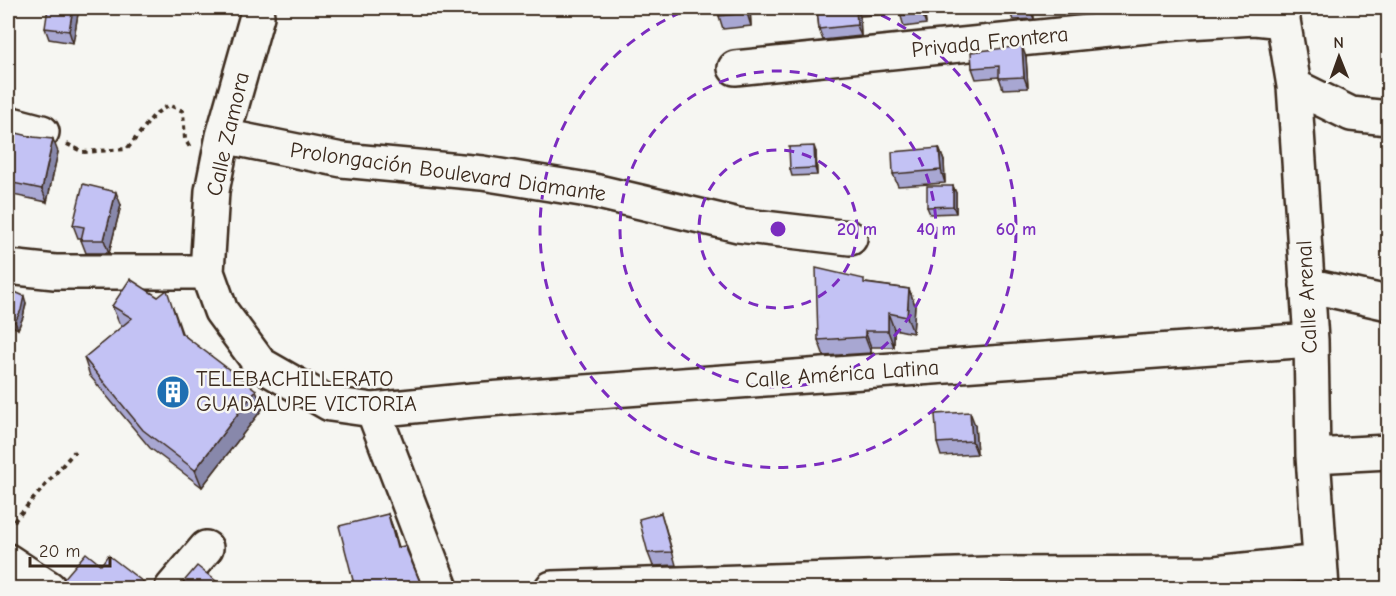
<svg xmlns="http://www.w3.org/2000/svg" width="1396" height="596" viewBox="0 0 1396 596" font-family="'Comic Neue',sans-serif">
<rect width="100%" height="100%" fill="#f6f6f2"/>
<filter id="ink" filterUnits="userSpaceOnUse"><feTurbulence type="fractalNoise" baseFrequency=".0167" numOctaves="2"/><feDisplacementMap in="SourceGraphic" scale="12" xChannelSelector="R" yChannelSelector="G"/><feConvolveMatrix kernelMatrix="1 2 1 2 8 2 1 2 1" color-interpolation-filters="sRGB"/></filter>
<g filter="url(#ink)">
<g fill="none" stroke-linecap="round" stroke-linejoin="round">
<defs>
<path id="minor" d="M256,8L257,16L223,136L212,191L207,272L221,311L260,364L330,404L373,410L473,400L1311,340
M1281,8L1294,86L1311,340L1313,456L1322,588
M735,68L1187,22L1255,18L1282,21
M1294,86L1351,114L1388,118
M8,123L42,132
M223,136L342,160L482,173L594,191L738,225L850,238
M8,267L55,272H207
M1307,285L1388,303
M373,410L441,588
M1313,456L1388,452
M8,561L49,588
M172,588L206,548
M552,588L987,574L1215,573L1320,562"/>
</defs>
<!-- minor casing -->
<use href="#minor" stroke="#3b2a1e" stroke-width="38"/>
<!-- path -->
<path stroke="#3b2a1e" stroke-width="4" stroke-dasharray="4.5 4.5" stroke-linecap="butt" d="M67,144L83,152L127,149L155,114L169,105L183,111L185,139L191,149
M8,528L75,451"/>
<!-- minor -->
<use href="#minor" stroke="#f6f6f2" stroke-width="33"/>
</g>
<!-- wall -->
<path fill="#a8a7d2" stroke="#3b2a1e" stroke-width="1.5" d="M79,8L73,43L49,39L45,28Z
M718,8H750L751,26L723,29L719,16Z
M817,8H924L926,24L904,27L900,13L860,16L861,36L823,40L819,29Z
M1008,8H1033L1034,19L1013,20Z
M1098,8H1127V9L1099,12Z
M1026,57L1028,88L1003,89L999,77L976,79L972,68Z
M8,133L33,137L58,152L47,202L8,194Z
M939,148L944,161L945,183L898,186L893,174Z
M816,152L817,175L792,176L790,169Z
M953,186L956,193V213L930,214L927,207Z
M121,205L109,253H86L81,240V238H78L73,225Z
M866,283L909,289L915,305L913,333L894,329V347H871V353L824,356L818,340Z
M8,289L26,303L23,317L18,329L8,324Z
M112,306L173,307L182,333L263,408L202,487L150,448L90,376L84,358L123,326L119,323Z
M975,425L977,454L941,456L937,443Z
M661,513L665,526L676,565L653,566L648,553Z
M388,514L394,531L399,547L405,546L423,588H355Z"/>
<!-- shaded-wall -->
<path fill="#8888ab" stroke="#3b2a1e" stroke-width="1.5" d="M73,8H79L73,43L69,31Z
M746,8H750L751,26L747,13Z
M856,8L860,16L861,36L857,25Z
M922,8H924L926,24L922,13Z
M1029,8H1033L1034,19Z
M1022,46L1026,57L1028,88L1024,77Z
M53,139L58,152L47,202L42,189Z
M814,146L816,152L817,175L815,168Z
M939,148L944,161L945,183L941,170Z
M953,186L956,193V213L953,206Z
M116,192L121,205L109,253L104,240Z
M909,289L915,305L913,333L907,317Z
M24,296L26,303L23,317L18,329L15,322Z
M888,313L894,329V347L888,331Z
M865,331L871,347V353L865,337Z
M256,390L263,408L202,487L195,470Z
M970,412L975,425L977,454L972,441Z
M388,514L394,531L403,565L397,548Z"/>
<!-- building -->
<path fill="#c3c2f4" stroke="#3b2a1e" stroke-width="1.5" d="M48,8H73L69,31L45,28Z
M718,8H746L747,13L719,16Z
M817,8H856L857,25L819,29Z
M899,8H922V13L900,16Z
M1022,46L1024,77L999,78V66L972,68L971,52Z
M8,131L33,137L53,139L42,189L8,182Z
M814,146L815,168L790,169L789,147Z
M939,148L941,170L893,174L892,152Z
M83,184L116,192L104,240H81L84,227L73,225Z
M927,186H953V206L927,207Z
M816,268L864,279V283L909,289L907,317L888,313V331H865V337L818,340Z
M130,279L158,297L167,290L181,333L256,390L195,470L143,430L84,358L132,318L112,306Z
M8,289L24,296L21,310L15,322L8,318Z
M970,412L972,441L937,443L935,414Z
M661,513L672,552L648,553L639,519Z
M388,514L397,548L405,546L420,582L416,583L417,588H355L339,526Z
M86,553L101,565L108,555L151,588H56Z
M197,566L225,588H176L180,586Z
M1047,582V588H1000L1001,583Z"/>
</g>
<!-- distance rings -->
<g fill="none" stroke="#7b2cbf" stroke-width="3" stroke-dasharray="10 8">
<circle cx="778" cy="229" r="79"/>
<circle cx="778" cy="229" r="158"/>
<path d="M865 8A238 238 0 1 1 691 8"/>
</g>
<!-- icons -->
<defs>
<symbol id="building-disc" viewBox="-11 -11 22 22"><circle r="9.5" fill="#1f6fb2" stroke="#f6f6f2"/><path d="M-4-6H4V6H1V3H-1V6H-4ZM-2.5-4.3h1.7v1.8h-1.7ZM.8-4.3h1.7v1.8H.8ZM-2.5-1h1.7V.8h-1.7ZM.8-1h1.7V.8H.8Z" fill="#fff"/></symbol>
</defs>
<g fill-rule="evenodd">
<use href="#building-disc" x="154" y="373" width="38" height="38"/>
</g>
<g text-anchor="middle" dominant-baseline="central" stroke-width="5" stroke-linejoin="round" paint-order="stroke">
<!-- street labels -->
<g font-size="22" fill="#3b2a1e" stroke="#f6f6f2">
<text transform="translate(990 42) rotate(-6)">Privada Frontera</text>
<text transform="translate(228 134) rotate(-77)">Calle Zamora</text>
<text transform="translate(448 172) rotate(8)">Prolongación Boulevard Diamante</text>
<text transform="translate(1307 297) rotate(-93)">Calle Arenal</text>
<text transform="translate(842 374) rotate(-4)">Calle América Latina</text>
</g>
<!-- poi labels -->
<g font-size="22" fill="#3b2a1e" stroke="#f6f6f2" text-anchor="start">
<text x="196" y="379">TELEBACHILLERATO<tspan x="196" dy="25">GUADALUPE VICTORIA</tspan></text>
</g>
</g>
<circle cx="778" cy="229" r="9" fill="#7b2cbf" stroke="#f6f6f2" stroke-width="3"/>
<g font-size="18" text-anchor="middle" font-weight="bold" fill="#7b2cbf" stroke="#f6f6f2" stroke-width="5" stroke-linejoin="round" paint-order="stroke">
<text x="857" y="235">20 m</text>
<text x="936" y="235">40 m</text>
<text x="1016" y="235">60 m</text>
</g>
<!-- margin -->
<rect width="1396" height="596" fill="none" stroke="#f6f6f2" stroke-width="30"/>
<rect x="15" y="15" width="1366" height="566" fill="none" stroke="#3b2a1e" stroke-width="2" filter="url(#ink)"/>
<!-- north arrow -->
<g transform="translate(1339 57) rotate(359)" stroke="#f6f6f2" stroke-width="4.5" paint-order="stroke">
<path d="M0-4.5L10 22L0 15L-10 22Z" fill="#3b2a1e"/>
<text y="-9" font-size="16" font-weight="bold" text-anchor="middle" fill="#3b2a1e">N</text>
</g>
<!-- scale -->
<path d="M30 557v9h80v-9" fill="none" stroke="#3b2a1e" stroke-width="3"/>
<text x="39" y="557" font-size="18" fill="#3b2a1e" stroke="#f6f6f2" stroke-width="4.5" paint-order="stroke">20 m</text>
</svg>
